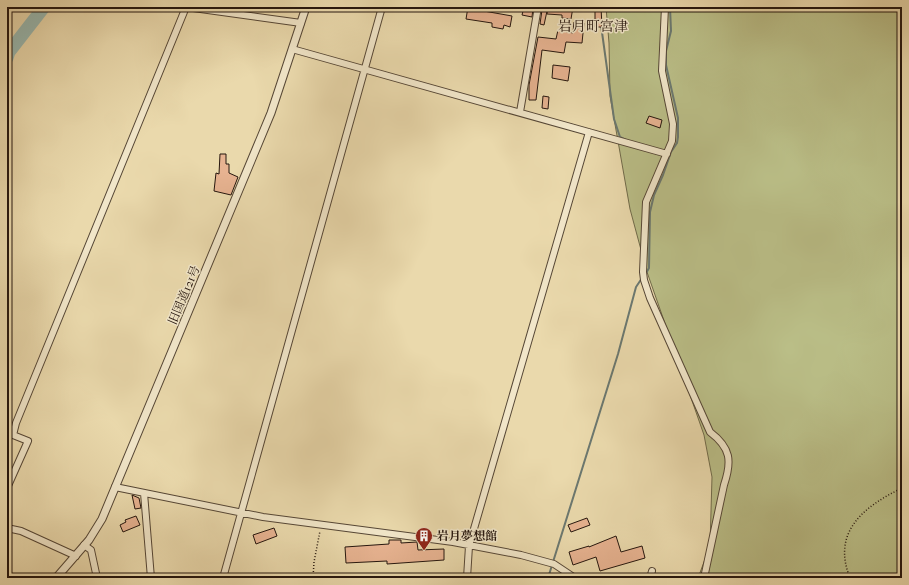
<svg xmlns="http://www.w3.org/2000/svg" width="909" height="585" viewBox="0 0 909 585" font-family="'IM FELL French Canon','Noto Serif JP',serif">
<rect width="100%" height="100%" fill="#ead9ac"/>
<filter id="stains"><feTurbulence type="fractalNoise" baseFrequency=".005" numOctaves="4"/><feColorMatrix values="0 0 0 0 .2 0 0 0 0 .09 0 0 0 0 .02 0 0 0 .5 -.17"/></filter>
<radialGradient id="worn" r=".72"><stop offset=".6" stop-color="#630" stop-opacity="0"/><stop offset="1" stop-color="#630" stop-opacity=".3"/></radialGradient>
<!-- green -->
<path fill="#babe87" stroke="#706a4a" d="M606,7H902V578H698L710,546L712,477L704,435L647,272L630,209L610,96L609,43Z"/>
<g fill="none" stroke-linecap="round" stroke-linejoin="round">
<!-- stream -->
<path stroke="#6b7870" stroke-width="2" d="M601,25L614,119L620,137L626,140
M645,275L649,268L650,212L654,195L663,175L671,152L677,143L678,137V118L666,65V51L671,31L670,7
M548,578L618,354L636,287L642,278"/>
<!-- river -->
<path stroke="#99b9b1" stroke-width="13" d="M7,58L9,52L44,7"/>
</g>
<!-- building -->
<path fill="#e7b391" stroke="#25160e" d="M468,7H478V10L512,16L510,27L504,25L503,29L492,27V23L466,19Z
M524,7L533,8L532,17L522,15Z
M548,7H573L571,19L562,18V15L547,14Z
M595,7H601L602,27H595Z
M542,10L547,11L544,25L540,24Z
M574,22L584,23L582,43L566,42L564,53L542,50L536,100H529V85L538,37L556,39L558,30L573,33Z
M553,65L570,67L568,81L552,78Z
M543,96L549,97L548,109L542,108Z
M649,116L662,120L660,128L646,123Z
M220,154H226V164H229V173L238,177L231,195L214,191L216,173L219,174Z
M132,495L139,498L141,508L135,509Z
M136,516L140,525L123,532L120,525L126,522L125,520Z
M587,518L590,525L571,532L568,525Z
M274,528L277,536L256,544L253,535Z
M616,536L621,552L642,546L645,558L600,571L596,557L573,565L569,552L589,546V547Z
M389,540H401V543L417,542L418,550L444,549V560L387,564V561L346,563L345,547L389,544Z"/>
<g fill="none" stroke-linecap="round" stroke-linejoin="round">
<defs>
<path id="minor" d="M186,7L301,23
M665,7L662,71L673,124L672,141L646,202L643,272L644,280L650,298L710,432C731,448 732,461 724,485L704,578
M292,49L667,154
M520,112L538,7
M115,487L263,517L453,542L521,555L554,564L575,578
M7,488L28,441L13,435L16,423L186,7
M144,493L151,578
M7,528L21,531L76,556
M84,545L91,550L97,578
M223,578L382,7
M467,578L469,546L589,132
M650,578L652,571"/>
<path id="tertiary" d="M56,578L89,540L102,519L271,113L306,7"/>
</defs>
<!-- minor casing -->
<use href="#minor" stroke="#564736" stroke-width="8"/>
<!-- tertiary casing -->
<use href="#tertiary" stroke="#564736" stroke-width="9"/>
<!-- path -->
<path stroke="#25160e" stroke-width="1.5" stroke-dasharray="1 2" stroke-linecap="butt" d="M313,578L314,562L320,531
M850,578C831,531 865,506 902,488"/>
<!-- minor -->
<use href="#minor" stroke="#f1e6c9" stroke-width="6"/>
<!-- tertiary -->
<use href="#tertiary" stroke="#f1e6c9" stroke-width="7"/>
</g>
<!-- icons -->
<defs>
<symbol id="building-pin" viewBox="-11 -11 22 30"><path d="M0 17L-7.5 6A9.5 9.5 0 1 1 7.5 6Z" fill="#8f2418" stroke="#f1e6c9"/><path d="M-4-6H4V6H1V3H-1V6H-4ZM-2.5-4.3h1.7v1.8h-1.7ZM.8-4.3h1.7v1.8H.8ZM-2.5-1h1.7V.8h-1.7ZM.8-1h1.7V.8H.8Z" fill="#fff"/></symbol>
</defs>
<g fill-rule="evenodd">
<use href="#building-pin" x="414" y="526" width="20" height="27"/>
</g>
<g text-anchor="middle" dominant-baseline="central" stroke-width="3" stroke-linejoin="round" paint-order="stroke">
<!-- street labels -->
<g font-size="12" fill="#25160e" stroke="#f1e6c9">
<text transform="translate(184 295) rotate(-67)">旧国道121号</text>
</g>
<!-- poi labels -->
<g font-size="12" font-weight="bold" fill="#25160e" stroke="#f1e6c9" text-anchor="start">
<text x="437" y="536">岩月夢想館</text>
</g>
<!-- quarter labels -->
<g font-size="14" fill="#25160e" stroke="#f1e6c9">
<text x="593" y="26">岩月町宮津</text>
</g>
</g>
<!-- margin -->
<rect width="909" height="585" fill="none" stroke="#ead9ac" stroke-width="24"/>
<rect x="8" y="8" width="893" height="569" fill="none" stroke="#25160e" stroke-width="2"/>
<rect x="12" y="12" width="885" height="561" fill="none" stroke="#25160e"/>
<rect width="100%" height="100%" filter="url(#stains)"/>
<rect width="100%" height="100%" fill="url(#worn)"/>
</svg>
